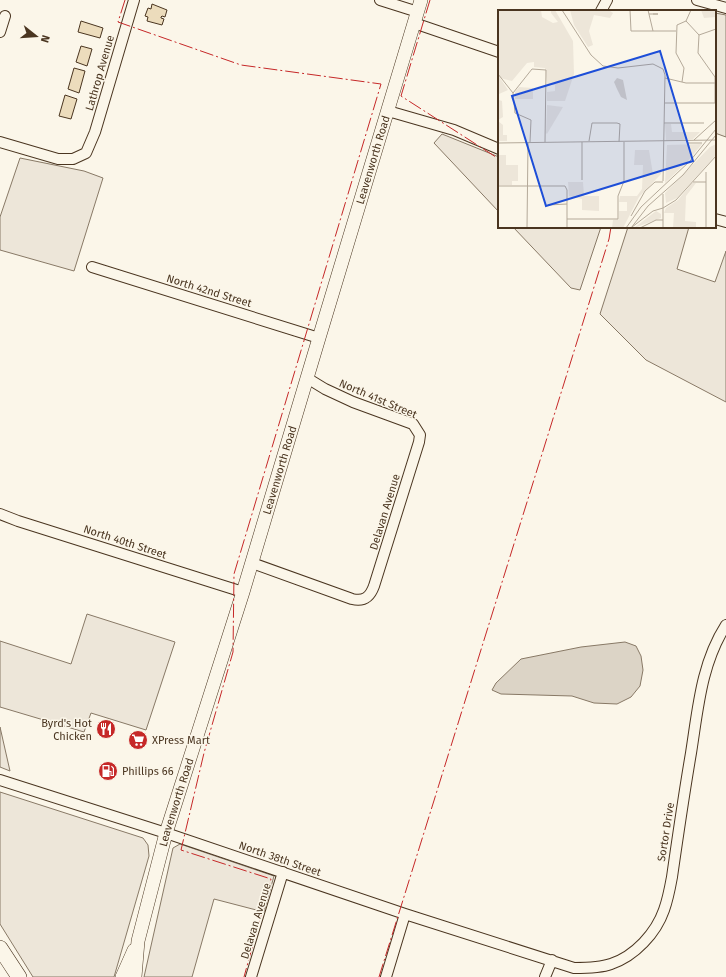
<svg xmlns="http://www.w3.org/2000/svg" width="726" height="977" viewBox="0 0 726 977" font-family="'Fira Sans',sans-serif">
<rect width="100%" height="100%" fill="#fbf6e9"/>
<!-- green -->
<path fill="#ede6d9" stroke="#887966" d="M715,13L726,15V137L715,133Z
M442,134L499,157V212L434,143Z
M20,158L84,171L103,178L74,271L0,250V217Z
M513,227H601L580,290L571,288Z
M628,227H689L677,269L715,282L726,251V402L646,360L600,314Z
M87,614L175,642L146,730L91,713L84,732L0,707V641L71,664Z
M0,727L10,771L0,767Z
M0,792L143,838L148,845L149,856L114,977H33L0,924Z
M180,844L274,876L264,912L214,899L192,977H144L173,848Z"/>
<!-- water -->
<path fill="#dcd4c6" stroke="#887966" d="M625,642L636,646L641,656L643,670L640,686L631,697L617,704L594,703L572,696L501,694L492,690L496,683L521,659L581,647Z"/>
<!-- building -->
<path fill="#ecdcbc" stroke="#4a3520" d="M152,4L167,10L165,17L162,16L161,17V18L164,19L162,25L147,21L148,17L145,16L148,8L151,9Z
M81,21L103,28L100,38L78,32Z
M81,46L92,49L87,66L76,62Z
M74,68L85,71L79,93L68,89Z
M65,95L77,99L71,119L59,116Z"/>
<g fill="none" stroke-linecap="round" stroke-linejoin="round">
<defs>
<path id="minor" d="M380,0L418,12
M697,0L726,8
M601,11L607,0
M414,23L499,52
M0,32L5,16
M388,111L454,130L499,149
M0,142L58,159H73L86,153L95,132L134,0
M715,219L726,222
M92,267L319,338
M0,514L18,521L243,592
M252,563L352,599C364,602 370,597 374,586L419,442L420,435L413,424L353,402L325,389L307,378
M0,780L166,833L405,914L574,968C586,968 600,968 611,964C635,956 656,933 664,910C668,899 670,888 672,877C678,835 684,794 691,753C698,709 701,664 726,625
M251,977L283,872
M386,977L405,914
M545,977L552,960"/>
<g id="major">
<path d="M122,977L134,950"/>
<path id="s1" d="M135,977L138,941L166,833L243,592L319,338L421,0"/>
</g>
<path id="highway" d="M0,948L19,977"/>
</defs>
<!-- minor casing -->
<use href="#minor" stroke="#4a3520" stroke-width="12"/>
<!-- major casing -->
<use href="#major" stroke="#4a3520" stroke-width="14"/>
<!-- highway casing -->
<use href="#highway" stroke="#4a3520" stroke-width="16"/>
<!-- minor -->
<use href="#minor" stroke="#fbf6e9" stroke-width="10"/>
<!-- major -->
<use href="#major" stroke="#fbf6e9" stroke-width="13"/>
<!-- highway -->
<use href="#highway" stroke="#fbf6e9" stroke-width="15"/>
<!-- power -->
<path stroke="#c62828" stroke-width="1" stroke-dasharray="14 3 2 3" stroke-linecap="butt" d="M125,0L118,22L241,65L381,84L234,574L233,652L204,753L181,850L271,879L244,977
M430,0L401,96L499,159
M379,977L609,239L611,227"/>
</g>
<!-- icons -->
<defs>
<symbol id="restaurant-disc" viewBox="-11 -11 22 22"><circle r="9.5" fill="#c62828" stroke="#fbf6e9"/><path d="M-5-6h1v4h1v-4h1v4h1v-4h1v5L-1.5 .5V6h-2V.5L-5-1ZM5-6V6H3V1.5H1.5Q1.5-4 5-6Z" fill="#fff"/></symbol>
<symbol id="supermarket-disc" viewBox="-11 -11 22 22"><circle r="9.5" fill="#c62828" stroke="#fbf6e9"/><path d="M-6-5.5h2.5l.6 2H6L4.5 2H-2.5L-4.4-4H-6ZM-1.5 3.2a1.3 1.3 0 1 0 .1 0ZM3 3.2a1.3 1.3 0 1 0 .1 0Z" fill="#fff"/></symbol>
<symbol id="fuel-disc" viewBox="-11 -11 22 22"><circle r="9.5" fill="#c62828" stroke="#fbf6e9"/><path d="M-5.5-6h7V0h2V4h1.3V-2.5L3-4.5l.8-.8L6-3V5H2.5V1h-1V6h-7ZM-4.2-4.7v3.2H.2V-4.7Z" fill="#fff"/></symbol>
</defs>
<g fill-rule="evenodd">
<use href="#restaurant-disc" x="95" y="718" width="22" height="22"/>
<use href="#supermarket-disc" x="127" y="729" width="22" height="22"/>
<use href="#fuel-disc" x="97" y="760" width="22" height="22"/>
</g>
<g text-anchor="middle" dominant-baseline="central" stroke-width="3" stroke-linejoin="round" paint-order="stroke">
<!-- street labels -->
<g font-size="11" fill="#4a3520" stroke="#fbf6e9">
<text transform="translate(100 73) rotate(-74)">Lathrop Avenue</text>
<text stroke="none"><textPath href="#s1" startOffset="852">Leavenworth Road</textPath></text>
<text transform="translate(209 291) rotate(17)">North 42nd Street</text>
<text transform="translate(378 399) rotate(23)">North 41st Street</text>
<text stroke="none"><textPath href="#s1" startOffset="528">Leavenworth Road</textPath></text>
<text transform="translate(385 512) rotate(-73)">Delavan Avenue</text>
<text transform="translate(125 542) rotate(18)">North 40th Street</text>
<text stroke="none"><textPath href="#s1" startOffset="180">Leavenworth Road</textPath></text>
<text transform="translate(666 832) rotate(-81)">Sortor Drive</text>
<text transform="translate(280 859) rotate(19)">North 38th Street</text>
<text transform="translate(256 921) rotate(-73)">Delavan Avenue</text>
</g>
<!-- poi labels -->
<g font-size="11" fill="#4a3520" stroke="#fbf6e9" text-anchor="start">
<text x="92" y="723" text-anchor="end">Byrd's Hot<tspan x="92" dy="13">Chicken</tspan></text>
<text x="152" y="740">XPress Mart</text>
<text x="122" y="771">Phillips 66</text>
</g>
</g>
<!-- overview -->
<g transform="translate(498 10)">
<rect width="218" height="218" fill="#fbf6e9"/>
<path d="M0,0H43L44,7L55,13L60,12L53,3V0H57L75,31L76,64L67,91H49V82L57,81V75H49L47,58L36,57V52L29,53L14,71L2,68L10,80L1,84V90L4,91L5,107L0,110ZM72,0L112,1L115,3L112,8L96,5L91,21L95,35L90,37L76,15ZM203,0H218V7L206,8ZM21,77L35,78V89H17V82ZM49,95L65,97L49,124L48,123ZM0,111L5,115V125H9V131H0ZM167,114H173L174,122H202L195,129L168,131ZM204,134L190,151L167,173L169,135ZM218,134V145L179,188L168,193L167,183L212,137ZM137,140H151L155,164L164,159L163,164L141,187L125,218H114L115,210L121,209V201H129V192H121L122,186H139L144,179L145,155H136ZM0,145H8V155H20V171H14V175H0ZM70,172H85L86,186H101V201L84,200V189L71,186ZM194,173H198L188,186L187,211L198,212V218H175L176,203H166L168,198L180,190ZM158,201L163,204V208L136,218Z" fill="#ede6d9"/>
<path d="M119,68L125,70L129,90L123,87L119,79L116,72Z" fill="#dcd4c6"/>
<path fill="none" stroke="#b4a999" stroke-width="1" d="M64,0L93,45L105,56L120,58L155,54L165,59L167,65L165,171M132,0L133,21H178M150,0L155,21M151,4H160H155M188,11L193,0M201,25L200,43L217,67V93M201,25L218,19M0,64L15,83L17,103L33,110L32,132M167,68L188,73H217M184,72L186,58L178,43L179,15L188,11L201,25M15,83L34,59L48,60L47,132M167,93H217M166,113H206M196,130L218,110M91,131L94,113H119L122,114L121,132M0,133L218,130M189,133H204M84,170V132M195,172H208M0,176H67L69,180V218M50,195L69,194M165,198L178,190L218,146M133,206L147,181L157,172H165M69,209H120V186L126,171V132M134,217L155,201L165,198M29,218L30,133M128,218L143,197L192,151L218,119M133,218L150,196L185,165L218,125M142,218L158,210H165M165,218V184M208,218V162"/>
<path fill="#1d4ed8" fill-opacity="0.15" stroke="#1d4ed8" stroke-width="2" d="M162,41L195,151L48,196L14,86Z"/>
<rect width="218" height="218" fill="none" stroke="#4a3520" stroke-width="2"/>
</g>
<!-- north arrow -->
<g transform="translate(36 36) rotate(107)" stroke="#fbf6e9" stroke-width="3" paint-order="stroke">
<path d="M0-3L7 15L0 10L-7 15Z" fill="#4a3520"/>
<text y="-6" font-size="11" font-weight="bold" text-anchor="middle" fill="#4a3520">N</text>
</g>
</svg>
